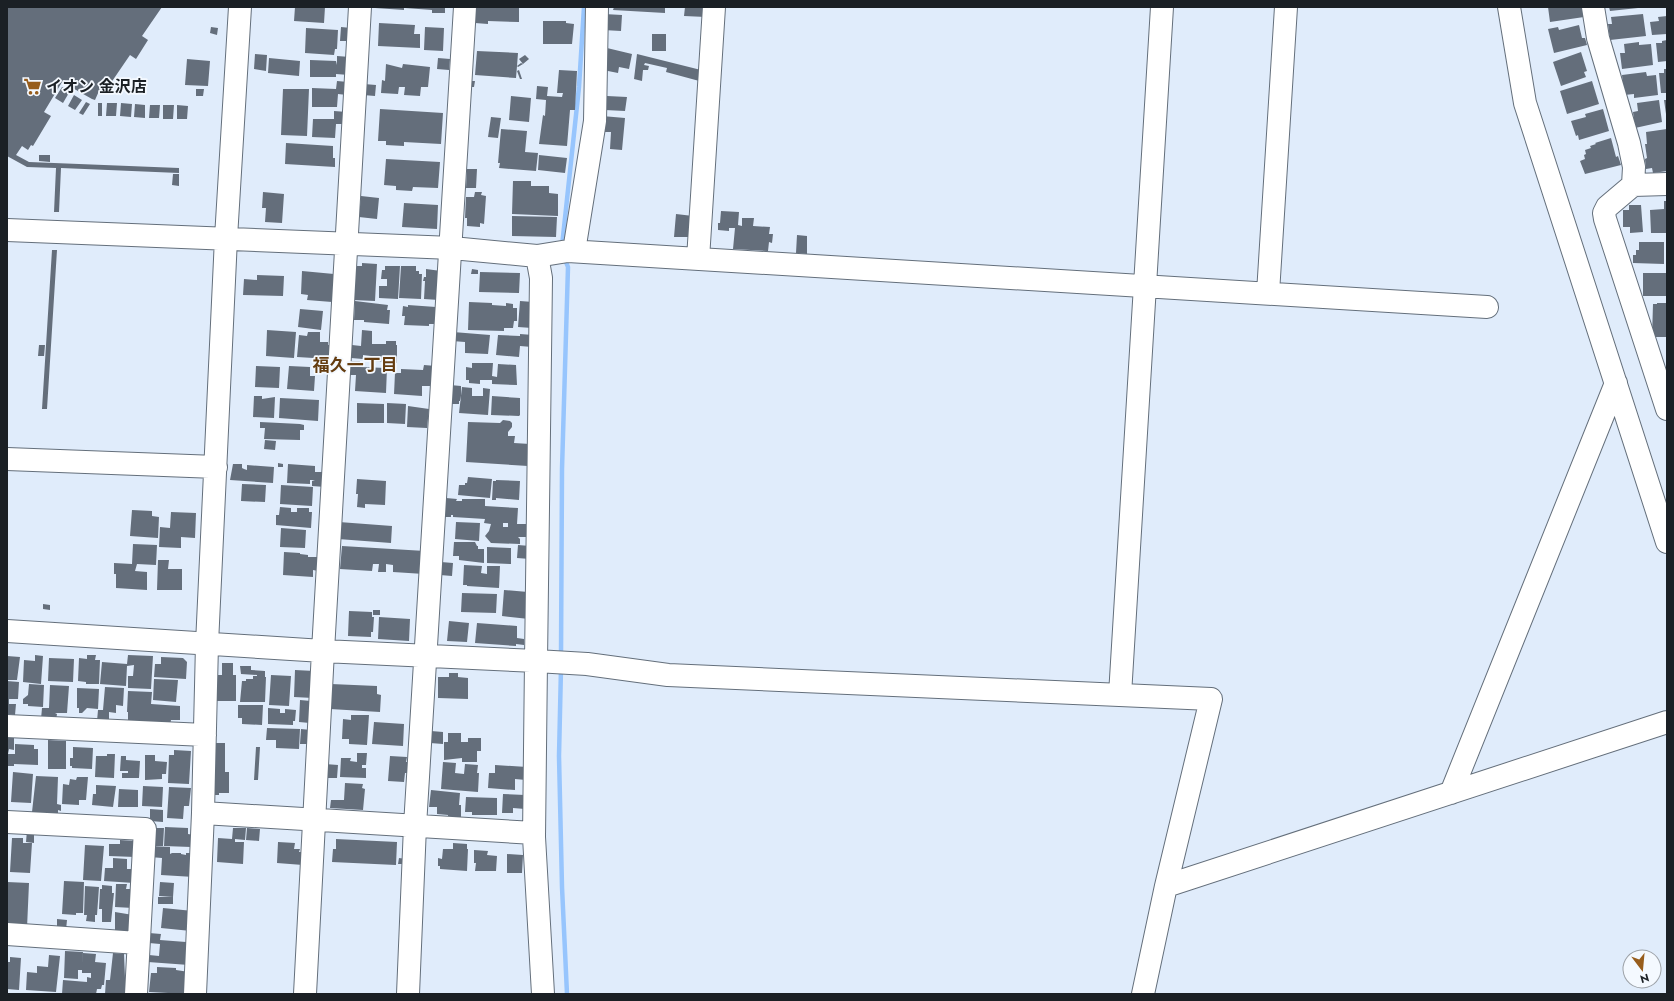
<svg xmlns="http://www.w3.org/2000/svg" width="1674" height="1001" viewBox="0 0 1674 1001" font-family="Jost,'Noto Sans JP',sans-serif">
<rect width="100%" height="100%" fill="#e0ecfb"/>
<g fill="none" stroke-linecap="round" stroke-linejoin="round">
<!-- stream -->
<path stroke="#97c5fd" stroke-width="4.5" d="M562,246L579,87L584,7
M561,657L562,469L568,267L564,257
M561,668L559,756L562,887L567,994"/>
</g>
<!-- building -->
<path fill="#646e7b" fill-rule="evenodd" d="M7,7H162L142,36L148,40L136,59L130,55L104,93L99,91L95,100L92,99L62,82L44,112L51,116L33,146L31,145L28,150L22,146L16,155L29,162L179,168V173L61,168L59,212H54L56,168L27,167L7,156Z
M295,7H325L324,23L294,21Z
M375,7H404V10L375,8Z
M405,7H445V13H432V10L405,8Z
M475,7H519V22L488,21V24L475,23Z
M614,7H665V13L613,10Z
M685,7H706V17L684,16Z
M1548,7H1582L1584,17L1550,22Z
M1609,7H1638V8L1610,11Z
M604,14L622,15L621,31L603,30Z
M1643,14L1646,36L1610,40L1608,24H1612L1611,17Z
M1667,16V34L1652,35L1650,22L1659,21L1658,17Z
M543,21H566V23L574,24L572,44H543Z
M379,23L415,25L414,34H420V48L378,46Z
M1579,25L1582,38H1585L1587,45L1554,53L1548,29L1558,27L1559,30Z
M211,27L218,28L217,35L210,33Z
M341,27L351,28V41H340Z
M425,27L444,28L443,51L424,50Z
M306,28L338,30L337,49H335L334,55L305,53Z
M652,34H666V51H652Z
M1667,40V61L1658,62L1656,43H1662V41Z
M1639,42V45L1651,44L1653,65L1622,69L1620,53H1625L1624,44Z
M607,48L632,54L629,69L619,67L618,73L603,70Z
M477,51L518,53L517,66L521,63L523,64L518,67L517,66L516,78L475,75Z
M1581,52L1587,71L1584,72L1586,77L1561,86L1553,62Z
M255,54L267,55L266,71L254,69Z
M637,54L705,71L703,82L666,72L667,68L645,63L644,65L649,66L648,70H643L642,81L634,79Z
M525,55L529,59L523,64L519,59Z
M337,56L350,57L349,75L336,74V77H310V60L336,61L337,65Z
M269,58L300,61L299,76L268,73Z
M438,58L450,59L449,70L437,69Z
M187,59L210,61L208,86L185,85Z
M386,64L402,68L403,64L430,67L428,87H421L420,96L404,95L405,87H399L398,94L381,93L382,80L385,81Z
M1664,69H1667V93H1661L1659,73H1664Z
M519,70L522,79H520L517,71Z
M559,70L577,71L575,110H570L567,146L539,144L543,115L545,116L546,100L536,99L537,86L548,87L547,96L562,97L563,93H557Z
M1646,72L1647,76L1656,75L1658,95L1634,98V94L1624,95L1622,75Z
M337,81L348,82L347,95L338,94L337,107H312V88L336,89Z
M470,81H475L474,87H470Z
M1592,81L1599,104L1567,114L1560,91Z
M364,84L376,85L375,96L363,95Z
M62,87L70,91L63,103L55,98Z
M196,89H204L203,96H196Z
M283,89H309L307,136L281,135Z
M74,95L82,100L75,110L68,106Z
M511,96L531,98L529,122L509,120Z
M607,96L627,97L625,111L605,110Z
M1659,100L1662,122L1635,128L1633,112L1638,111L1637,103Z
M1664,100H1667V114H1666Z
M86,102L90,104L83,115L79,113Z
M98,103H102V116H98Z
M107,103H117L116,116H106Z
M121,103L132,104L131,117L120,116Z
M135,104L145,105V118L134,117Z
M150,105H160L159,118H149Z
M163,105H174L173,119H163Z
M177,105L188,106L187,119H177Z
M380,109L443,113L441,144L404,142V146L386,145V141H378Z
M1603,109L1609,131L1579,140L1578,135L1576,136L1571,121L1586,117L1585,114Z
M334,111L347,112L346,124H336L335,138L312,137L313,119H334Z
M602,116L625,118L622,150L610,149L611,132H601Z
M491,117L501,118L498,138L488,137Z
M501,129L527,131L525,152L538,153L536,171L499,168L500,163H498Z
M1667,129V171L1653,173L1652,168L1646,169L1645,159L1647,158L1645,144H1647L1646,132Z
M1611,138L1616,157L1618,156L1621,165L1585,174L1580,161L1585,159L1584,155L1586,154L1585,150L1591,148L1590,146L1596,144L1595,143Z
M286,143L333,146V158H335V167L285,164Z
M39,155H50V162L39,161Z
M539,155L567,158L565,173L538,170Z
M386,159L440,162L438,188L413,187L412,191L396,190V186L384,185Z
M467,169H477L476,188H466Z
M173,174H179V186L172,185Z
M513,181H531V186H549V193L558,194V216L512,214Z
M263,192L284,194L282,223L265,222L266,208H262Z
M475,192H482L481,195L486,196L484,224L480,223V227L467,226V218H465L466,197H474Z
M361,196L379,198L377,219L359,217Z
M1664,201H1667V233H1651L1650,210L1664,209Z
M404,203L438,205L437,229L402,227Z
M1629,205H1641L1643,232L1630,233V227H1623V210H1629Z
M721,211L739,212L738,225L742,226V218H754L753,226L770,227L769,234H773L772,243L769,242L768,251L733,249L735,228H729V231L718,230V223H720Z
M676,214L693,216L691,237H674Z
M512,216L557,217L556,237L512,236Z
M797,235L807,236V254L796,253Z
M1639,242H1664V264L1633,263V255H1636V250H1639Z
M52,250H57L47,409H42Z
M362,263L377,264L375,301L353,300L355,266H362Z
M385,266H400L398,299L379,298V286H387V279H381L382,270H385Z
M401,266H416V271H419V274H422L421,299L399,298Z
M426,269L441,271L439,300L424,299L425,281H423L424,277H426Z
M472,269L478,270V274H471Z
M302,271L334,274L332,302L307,300L308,295L301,294Z
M480,272L520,273L519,293L479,292Z
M1643,273H1667V296H1643Z
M257,275L284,276L283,296L243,295L244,279L257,280Z
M355,301L388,305L387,310H390L389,324L364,322V320H354Z
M520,301L533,302L532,328L518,327Z
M469,302L492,303V305L506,306V303L513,304V308H517V321H514L513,328H504V331L468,330Z
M1657,303H1667L1666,337H1652L1653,304H1657Z
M408,305L436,307L438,324H429V326L404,325L405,316H402L403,306L408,307Z
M300,309L323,311L321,330L298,327Z
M267,330L296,332L294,358L266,356Z
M362,330L372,331V344H386V341H396V345H397V363L371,361V356L363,355V359L351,358L352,345L361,346Z
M308,332H320V342H328V345H331L330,359L297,357L299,335L307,336Z
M453,332L490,335L488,354L465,353V342L452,341Z
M520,334L533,335L532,347L520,346L519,357L496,355L498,335L520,336Z
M39,345H45L44,356H38Z
M348,361H360L359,367L387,368L386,393L355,391L356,375H347Z
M472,363H493L492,376L497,377L498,364L516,365L517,385L492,384V380H480V384L469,383V380H466V367L472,368Z
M424,365L436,366L435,377H431V386H422V396L394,394L395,373H401V369L423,370Z
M256,366L280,367L279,388L255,387Z
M289,366L310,367V376H315L314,391L287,389Z
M450,385L461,386V401H459V404H449Z
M462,387L472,388V396H483V388L490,389L488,415L459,413Z
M254,396H262V399L275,397L274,418L253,417Z
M492,396L520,398V415L519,416L491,415Z
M280,398L319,400L318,421L279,418Z
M357,403L384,404V423H357Z
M387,403L406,404L405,424L387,423Z
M408,406L429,409L427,428L407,427Z
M503,420L510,421L512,423V427L508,432V436H515L514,443L530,444L528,466L466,462L468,422L500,423Z
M260,422L300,424L304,425V430H300V440L264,439L265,428H260Z
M265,440L276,441L275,450L264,449Z
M278,463L283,464V467H278Z
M233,464H242V468L244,469L247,470V465L274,467L273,483L230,480Z
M288,464L315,466V472H326L325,487L312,486V481L315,480H310V484L287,483Z
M468,477L492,479L490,498L458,495L459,485H465V483H467Z
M357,479L386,481L385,505L365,504V508L357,507L358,494H356Z
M496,480L520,481L519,500L496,498V500H492L493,481H496Z
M242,484L266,485L265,502L241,501Z
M281,485L313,487L312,506L280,504Z
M446,498L457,499L456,501H462V499H485V506L518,508L517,524H530V537H518L520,539V544L491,543L485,536L489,531L491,524L484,523L485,519L453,517V515H451V517H445ZM503,523H508V527H503Z
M280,507L291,508V512H297V508H309V512H312L311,528L276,525V515H279Z
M132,510L152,511V516L159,517L158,538L130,536Z
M171,512L196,513L195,538L181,537V548L159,547L160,527L170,528Z
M339,522L392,526L391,543L338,539Z
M456,522L480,523L479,541L455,539Z
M281,528L306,530L305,548L280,547Z
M454,542H475L477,546H478V549H484V563L459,560V556H453Z
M133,544L157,545L156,565L137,564L135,571L147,572V590L116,588V574H126H114V563L132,564Z
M518,545L530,546V559L517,558Z
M342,546L425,551L424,574L393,572V565L386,564V572H378L379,564H373L372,571L340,569Z
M487,547L511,548V564L487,563Z
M284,552L300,553V554L308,555V557H319L318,571L313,570V577L283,575Z
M158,560H169L168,569H182V590H157Z
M441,562L453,563L452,576L440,575Z
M464,565L482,566L481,573L487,574V566H500L499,588L467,586V585H463Z
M504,590L528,592L529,619L502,616Z
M462,593L497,594L496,613L461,612Z
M43,604L50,605V610L43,609Z
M373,610H380V615H373Z
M349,611L372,612V617H374L373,632H371V637L348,636Z
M379,617L410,619L409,641L378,639Z
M449,621L469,623L467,642L447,641Z
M477,623L517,626V638L524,639V645L516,644V646L475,643Z
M35,655L43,656L41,684L23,682L24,660L35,661Z
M87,655H96L95,660H100L99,684H86V682L78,681L79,658L87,659Z
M128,655L153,656L151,689L128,688V676H133L134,665L127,666L126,686L100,684L102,662L127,664Z
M7,656L20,657L17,680H7Z
M161,657L183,658L187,662L186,679L154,677L155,664H161Z
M49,658L74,659L73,682L48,681Z
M222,663H233V675H236V701H216V675H222Z
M240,666H251V670L265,671V677H266L265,702H240L242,681H246V679H253V676H257V675L241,674Z
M295,670L314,671L313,698L294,697Z
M449,673H458V677L468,678V699L438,698V677H449Z
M271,675L291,676L289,706L269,705Z
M154,679L178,680L176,702L153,700Z
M7,681L19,682L18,699H9V704H16L15,715L7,714Z
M29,684L44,685L43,707L28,706V704H23V699L28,695Z
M331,684L377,686V694L381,695L380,712L330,709Z
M50,685L69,686L67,713H55L57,714L56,720L41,719L42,708H49Z
M105,687L124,688L123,706L116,705V713L109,712V722L97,721L98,710H103Z
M77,688L99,689L98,709L87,708L82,713H79V708H77Z
M128,691L152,692L151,704L180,706V720H171L170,725L135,720V723H128V712H127Z
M300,700L311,701L310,723L299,722Z
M238,705H263L262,725L242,724V718H238Z
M268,708L280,709V713H285V709L296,710L295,721H293V725L268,724Z
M351,715H369L367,745L349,744V739H342L343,719L351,720Z
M374,722L404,724L403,746L372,744Z
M267,728L300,729L299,749L276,748V740H266Z
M301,729L311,730L310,744H300Z
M431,731L443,732V744L430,743Z
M448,733H461V742H468V738H481V751H477V762H462V758L444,760V742H448Z
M7,734H13V738H14V750L9,749L8,754H15V744L34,745V749H38V765L14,764V766H7Z
M48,740L66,741V769H48Z
M215,743H225V772H229V793H219V795H214Z
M73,747L93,748L92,769L72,768V766H70V758H73Z
M256,747H260L258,780H254Z
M174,750L191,751L189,784L168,783L169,755H174Z
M357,753H367L366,765H362V768H366V778L340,777L341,758H351L350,761L357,762Z
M107,754H115L114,778L95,777L96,756H107Z
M145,755H155V761L167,762L166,774H162V779L145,780Z
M121,756H126V760L140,761L139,778H122V773H128V771H120Z
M390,756L407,757L406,762H409L408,773H405L404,782L388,781Z
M443,762L456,763L455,773L464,774L465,764L478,765L477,773H479L478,792L441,789Z
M325,764L338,765L337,778H324Z
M495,765L527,767L526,780L515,779V790L488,788L489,773H495Z
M13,772L33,774L31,803L11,802Z
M36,776L58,777L57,804L61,805V811L58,810V814L32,812Z
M77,777H88L86,800H79V805L62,804L63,784L69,785L70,779L76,780Z
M345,783L363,784L362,788L365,789L363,810L330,808L331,800H344Z
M96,785L116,786L113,807L92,805L93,794H96Z
M143,786L163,787L162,807L142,806Z
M169,787L191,788L189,806H184L183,819L167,818Z
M119,789L138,790V807H118Z
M431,790L460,793L459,805H461V818L448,817V815L437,814V807H429Z
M503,794L525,795V809L513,808V813H502Z
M466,797L497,798V815H472V812H465Z
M150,809L163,810V822L150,821Z
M165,827L188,828V834L194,835L191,847L164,846Z
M152,828H164L163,846H151Z
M233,828H246L245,840L235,839V842H244L243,864L217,862L218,838L232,839Z
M247,828L260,829L259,841L246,840Z
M27,830L34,831V843L26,842Z
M12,838H23V843H32L30,873L10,872Z
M336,839L397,842L396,865L332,862L333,849H336Z
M120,840L136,841L135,857L109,856V844H120Z
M278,842L295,843L294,849H300L299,852H303V865L277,863Z
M453,843L467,844V849H468L467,871L440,869V866H438V858L442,859L443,849H453Z
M85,845L104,846L101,881L83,880Z
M151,846L170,847V854L172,853H181V854L186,855V853H196L194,877L161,875L162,858L150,857Z
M474,850L488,851L487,855L497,856L496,871H475L476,863H474Z
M507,854L523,855L522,873H507Z
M113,858L127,859V869H134V883L104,881L105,868H113Z
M399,858L406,859V864H398Z
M64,881L84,882L83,913H76V915L62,914Z
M7,882L29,883L27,928L7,927Z
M160,882L174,883L173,897L159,896Z
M116,884H127L126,889H133V908L115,907Z
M102,885L112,886V893H114L111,922H102V909H99L100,889H102Z
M85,886L99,887L97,915H95V922L86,921L87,915H84Z
M158,897H173V904H158Z
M163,908L193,911L191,931L161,928Z
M115,912L133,915L132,927L128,932H115Z
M57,919L67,920L66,930L57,929Z
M149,933L161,934L160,940L186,942V949H190L189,965L148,962L149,955L159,956L160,944L149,943Z
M65,951L83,952L82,966L83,953L96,954L95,962L106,963L104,985H102L101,989H97L96,994H62L63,980L87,982V977L91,978V973H82V970H78V979L64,978Z
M113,953L124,954L125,978H128L127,994H105L106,980H110Z
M49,955L60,956L56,992L26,990L27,972L37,973V966L48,967Z
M10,957L21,958L19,990L7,989V962H10Z
M157,967L176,968V970L189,972L187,994L149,992L151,973H157Z"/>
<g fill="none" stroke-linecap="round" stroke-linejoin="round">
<defs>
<path id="minor" d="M1509,7L1525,103L1667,542
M1593,7L1598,38L1629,143L1634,167L1633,185
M1667,184L1633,185L1607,207L1604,213L1605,219L1667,409
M7,230L452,248L537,256L568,251L1487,307
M574,251L595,121L597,7
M537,256L541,278L536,661L587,664L668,675L1211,699L1166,886L1143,994
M698,259L714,7
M1268,293L1286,7
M7,459L216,467
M7,631L323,651L536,661L534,837L543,994
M1120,695L1162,7
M7,726L205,735
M1451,793L1616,383
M203,813L534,833
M7,822L145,829L136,994
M1166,886L1667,722
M7,934L138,943
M195,994L203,813L207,644L226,238L240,7
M305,994L323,651L360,7
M408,994L415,826L465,7"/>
</defs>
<!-- minor casing -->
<use href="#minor" stroke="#646f7b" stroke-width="24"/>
<!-- minor -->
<use href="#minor" stroke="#fff" stroke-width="22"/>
</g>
<!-- icons -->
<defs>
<symbol id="supermarket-bare" viewBox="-9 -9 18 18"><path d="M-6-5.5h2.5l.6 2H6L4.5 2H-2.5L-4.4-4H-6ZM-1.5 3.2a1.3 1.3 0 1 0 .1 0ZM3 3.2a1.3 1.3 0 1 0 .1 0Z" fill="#975d1c" stroke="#f4f9ff" stroke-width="2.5" paint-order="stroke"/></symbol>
</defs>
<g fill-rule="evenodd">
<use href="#supermarket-bare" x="20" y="74" width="25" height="25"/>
</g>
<g text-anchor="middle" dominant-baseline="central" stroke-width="3.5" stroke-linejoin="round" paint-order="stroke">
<!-- poi labels -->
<g font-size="16" font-weight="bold" fill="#1b2025" stroke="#f4f9ff" text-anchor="start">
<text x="46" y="86">イオン 金沢店</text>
</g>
<!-- neighbourhood labels -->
<g font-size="17" font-weight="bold" fill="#643c10" stroke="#f4f9ff">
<text x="355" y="365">福久一丁目</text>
</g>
</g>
<!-- border -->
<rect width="1674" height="1001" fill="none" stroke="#1b2025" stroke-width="16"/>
<!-- north arrow -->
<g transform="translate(1642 969) rotate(164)"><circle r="19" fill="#f4f9ff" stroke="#9da2a8"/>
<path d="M0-3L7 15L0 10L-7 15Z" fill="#975d1c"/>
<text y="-6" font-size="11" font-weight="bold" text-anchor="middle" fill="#1b2025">N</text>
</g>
</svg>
